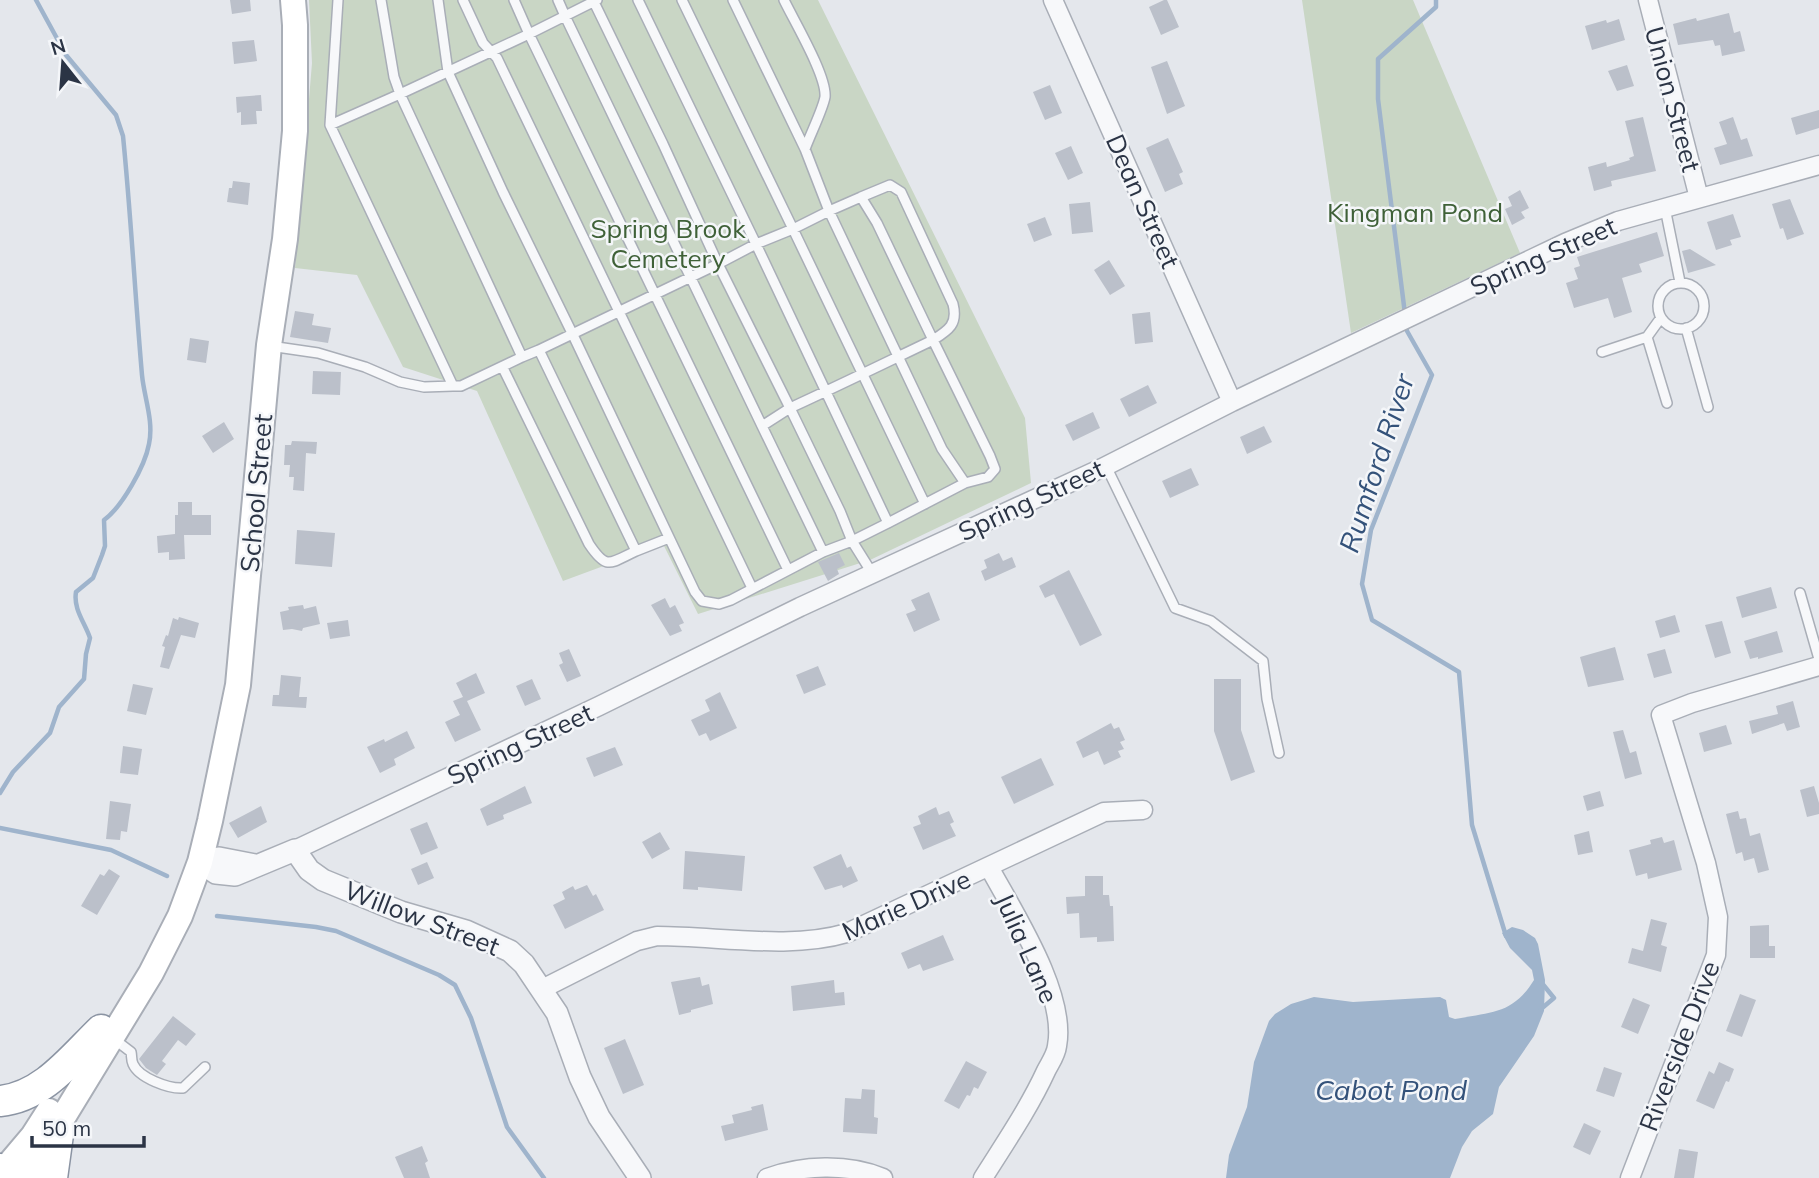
<svg xmlns="http://www.w3.org/2000/svg" width="1819" height="1178" viewBox="0 0 1819 1178" font-family="Mulish,sans-serif">
<rect width="100%" height="100%" fill="#e4e7ec"/>
<!-- green -->
<path fill="#c9d6c5" d="M309,0H818L1025,418L1031,483L870,560L698,614L663,544L563,581L477,391L403,367L357,275L295,268L312,63Z
M1302,0H1413L1520,253L1351,333Z"/>
<!-- water -->
<path fill="#9fb4cc" d="M1512,927L1523,930L1535,938L1538,944L1545,980L1544,1011L1534,1036L1499,1087L1493,1114L1472,1131L1462,1147L1450,1178H1226L1229,1155L1247,1107L1254,1062L1269,1021L1275,1014L1291,1004L1314,997L1353,1002L1440,997L1446,1000L1449,1017L1455,1019C1492,1012 1513,1014 1534,980L1532,970L1510,948L1502,933Z"/>
<g fill="none" stroke-linecap="round" stroke-linejoin="round">
<!-- stream -->
<path stroke="#9fb4cc" stroke-width="4.5" d="M1405,314L1378,99V59L1436,7V0
M1406,323L1407,331L1432,375L1371,530L1362,584L1372,620L1459,672L1472,825L1506,936
M0,793L13,772L50,733L59,707L84,679L86,654L90,638C85,623 73,609 76,592L93,578L102,555L105,546L104,520C122,507 145,466 149,444C154,421 144,397 142,375C135,295 131,216 123,136L116,115L66,55L36,0
M0,828L111,850L167,876
M217,916L316,927L336,931L439,975L455,985L471,1018L507,1127L544,1178
M1541,1009L1554,998L1541,982"/>
</g>
<!-- building -->
<path fill="#bbc0ca" d="M230,0H250L251,11L232,14Z
M1164,0H1167L1179,27L1161,35L1149,7Z
M1729,13L1734,33L1740,31L1745,51L1722,56L1720,45L1715,46L1713,40L1678,45L1673,24L1696,18L1697,21Z
M1619,19L1625,40L1592,50L1585,26L1606,20L1607,23Z
M254,40L257,61L234,64L232,42Z
M1167,61L1185,106L1167,114L1151,67Z
M1627,65L1634,86L1617,91L1608,71Z
M1050,85L1062,113L1045,120L1033,92Z
M261,95L262,111H256L257,124L241,125V112L237,113L236,97Z
M1819,110V128L1796,135L1791,118Z
M1643,117L1656,171L1611,181L1612,186L1594,191L1588,167L1606,162L1607,167L1630,160L1629,158L1634,156L1625,121Z
M1733,117L1741,140L1747,138L1753,156L1720,165L1714,148L1727,144L1719,122Z
M1168,138L1183,172L1179,174L1183,184L1165,192L1146,148Z
M1071,146L1083,173L1068,180L1055,153Z
M233,181L250,183L248,205L227,202L229,188H232Z
M1520,190L1529,208L1521,212L1525,218L1512,225L1505,209L1512,206L1508,197Z
M1790,199L1804,234L1787,240L1783,228L1780,229L1772,204Z
M1090,202L1093,232L1072,234L1069,204Z
M1733,214L1741,237L1730,240L1732,245L1716,250L1707,222Z
M1045,217L1052,235L1034,242L1027,224Z
M1657,232L1664,256L1639,264L1642,272L1622,278L1632,312L1614,318L1608,298L1574,308L1566,283L1578,279L1574,268L1580,266L1577,257Z
M1690,249L1716,265L1688,273L1682,251Z
M1109,260L1125,286L1110,295L1094,270Z
M295,311L314,314L312,325L331,328L328,343L290,337Z
M1150,312L1153,342L1135,344L1132,314Z
M190,338L209,341L206,363L187,360Z
M313,371L341,372L340,395L312,394Z
M1148,385L1157,403L1129,417L1120,399Z
M1093,412L1100,428L1073,441L1065,425Z
M224,422L234,439L213,453L202,436Z
M1264,426L1272,442L1247,454L1240,437Z
M292,441L317,442L316,454L306,453L304,491L293,490L294,477H289L290,465H284L285,445H291Z
M1191,468L1199,485L1170,498L1162,481Z
M178,502H192V515H211V535H184L185,559L169,560V552L158,553L157,536L175,534V515H178Z
M297,530L335,533L332,567L295,564Z
M839,553L845,565L837,569L839,574L828,581L818,562Z
M999,553L1003,561L1012,557L1016,567L985,581L981,571L987,568L984,560Z
M1069,570L1102,635L1080,646L1054,594L1045,598L1039,586Z
M1771,587L1777,608L1742,618L1736,597Z
M929,592L940,620L914,632L906,614L916,610L911,600Z
M665,598L670,608L675,605L684,623L679,625L682,631L670,636L651,605Z
M303,605L304,609L316,606L320,624L303,628L302,631L292,629L283,630L280,612L289,610L288,607Z
M1675,615L1680,632L1660,638L1655,621Z
M179,617L199,623L195,638L181,635L169,669L160,667L165,647L162,646L166,635L168,636L173,618L178,620Z
M348,620L350,636L330,639L327,623Z
M1722,621L1731,653L1715,658L1705,625Z
M1777,631L1783,652L1758,659V657L1750,659L1744,641Z
M1615,647L1624,680L1588,687L1580,657Z
M569,649L581,676L567,682L559,665L563,663L559,653Z
M1665,649L1672,673L1654,678L1647,654Z
M818,666L826,685L804,694L796,675Z
M476,673L485,693L467,701L481,730L455,742L445,722L460,715L453,701L463,697L456,683Z
M281,675L301,677L299,697H307L306,708L272,706L273,695H279Z
M532,679L541,699L525,706L516,686Z
M1214,679H1241V730L1255,772L1231,781L1214,731Z
M133,684L153,688L146,715L127,711Z
M720,692L737,728L710,741L706,733L699,736L691,720L710,711L705,700Z
M1793,701L1800,727L1787,731L1784,723L1752,734L1749,721L1778,714L1776,706Z
M1111,723L1114,729L1119,727L1125,740L1120,742L1124,749L1118,751L1121,757L1104,765L1098,751L1083,758L1076,742Z
M1726,725L1732,744L1704,752L1699,733Z
M1623,730L1630,753L1636,751L1642,774L1625,779L1613,732Z
M407,731L415,748L394,759L396,765L380,773L367,747L384,739L385,742Z
M123,746L142,749L138,775L120,773Z
M615,747L623,765L594,777L586,758Z
M1041,758L1054,785L1014,804L1001,777Z
M525,786L532,803L503,815L504,819L487,826L480,809Z
M1814,786L1819,803V814L1807,817L1800,790Z
M1600,791L1604,806L1587,811L1583,796Z
M110,801L131,804L127,832L121,831L120,840L106,839Z
M261,806L267,822L238,838L229,823Z
M936,807L939,815L949,811L954,822L950,824L956,836L923,850L913,827L921,824L918,816Z
M1738,811L1740,819L1746,818L1750,836L1760,833L1769,870L1758,873L1754,858L1744,861L1742,852L1736,854L1726,814Z
M427,822L438,848L421,855L410,829Z
M1589,831L1593,852L1578,855L1574,835Z
M660,832L670,849L652,859L642,842Z
M1662,837L1664,843L1674,840L1682,870L1648,879L1647,873L1636,876L1629,850L1651,844L1650,840Z
M685,851L745,856L742,891L698,887V890L683,889Z
M841,854L847,868L851,866L858,881L843,888L842,885L825,890L813,867Z
M427,862L434,878L418,885L411,869Z
M109,869L120,876L97,915L81,906L100,874L104,876Z
M1085,876H1103V895H1109L1110,906H1113L1114,941L1097,942V937L1080,938L1079,913L1067,914L1066,897L1085,896Z
M587,885L593,896L596,894L604,910L565,929L553,905L565,899L562,892L573,886L575,890Z
M1651,919L1667,923L1661,945L1667,947L1661,972L1628,963L1632,948L1643,951Z
M1769,925V946H1775V958H1750V926Z
M943,935L954,960L923,971L920,964L908,969L901,953Z
M700,977L702,986L709,984L713,1004L691,1010V1012L679,1015L671,982Z
M834,980L835,993L844,992L845,1005L793,1011L791,986Z
M1740,994L1756,1000L1742,1037L1726,1031Z
M1633,998L1650,1005L1638,1034L1621,1027Z
M173,1016L196,1034L186,1046L178,1040L162,1061L166,1064L157,1075L146,1068L139,1059Z
M625,1039L644,1085L623,1094L604,1048Z
M966,1061L987,1072L978,1089L974,1087L970,1096L967,1095L959,1109L944,1101Z
M1719,1062L1734,1069L1729,1082L1726,1081L1714,1109L1696,1101L1709,1071L1714,1074Z
M1604,1067L1622,1073L1614,1097L1596,1091Z
M862,1089L875,1090L874,1117L878,1118L877,1134L843,1132L845,1098L861,1099Z
M763,1104L768,1130L725,1141L721,1126L734,1123L732,1115L752,1110L751,1107Z
M1584,1123L1601,1131L1590,1155L1573,1147Z
M422,1146L428,1161L425,1163L430,1178H404L395,1157Z
M1679,1149L1698,1152L1694,1178H1674Z"/>
<g fill="none" stroke-linecap="round" stroke-linejoin="round">
<defs>
<path id="service" d="M438,0L448,72L503,192L573,335L695,592L702,601L719,604L731,600L823,552L852,541L840,511L790,408C838,386 885,363 933,340L877,223L861,197L829,211L942,449L965,483L988,477L995,469L990,456L933,340C949,330 958,324 953,304L901,192L890,185L861,197
M463,0L483,43L497,58L752,588
M558,0L565,16L529,34L788,570
M597,0L565,16L762,426L790,408L718,264L756,244L888,523L965,483
M638,0L756,244L793,229L682,0
M733,0L805,149L829,211L793,229L925,504
M784,0C794,21 827,76 825,97C823,109 810,135 805,149
M330,125L400,94L394,77L381,0
M1665,208L1680,282
M1658 306a23 23 0 1 1 46 0a23 23 0 1 1-46 0Z
M1686,328L1708,407
M1647,337L1667,403
M270,346L318,353L365,367L400,382L424,387L453,386L330,125L338,0
M539,350L718,264L663,144L593,0
M1602,352L1647,337L1660,319
M522,357L539,350L636,551L669,538
M503,368L589,544C607,571 610,563 636,551
M453,386H461L522,357L400,94L529,34L514,0
M762,426L823,552
M1106,466L1175,608L1211,621L1263,661L1267,699L1279,753
M872,573L852,541L888,523
M1800,593L1819,659
M114,1039L131,1052C132,1056 131,1060 133,1064C139,1078 169,1089 183,1088L205,1067"/>
<path id="minor" d="M1053,0L1232,402
M1648,0L1699,198
M295,850L599,706L800,607L1102,468L1232,402L1565,243L1618,221L1819,165
M542,989L637,941L657,936C718,936 790,950 847,933L1104,812L1143,810
M767,1178C802,1165 848,1163 883,1178
M983,1178C1005,1143 1029,1108 1046,1071C1050,1063 1056,1055 1057,1046C1067,994 1014,913 989,867
M1630,1178L1716,955L1718,917L1706,863L1661,715L1692,703L1819,666"/>
<path id="tertiary" d="M200,862L216,873L235,875L295,850L309,870L323,880L401,912L466,931L510,951L524,964L557,1013L580,1077L599,1117L640,1178
M200,862L219,858L255,865"/>
<path id="secondary" d="M0,1175L33,1136L49,1111
M26,1178L151,973L180,916L200,862L210,821L238,685L269,345L285,239L295,131V25L293,0"/>
<path id="trunk" d="M0,1101C43,1097 72,1058 101,1030
M0,1169L8,1178
M52,1178L59,1127"/>
</defs>
<!-- service casing -->
<use href="#service" stroke="#a9aeb7" stroke-width="12"/>
<!-- minor casing -->
<use href="#minor" stroke="#a9aeb7" stroke-width="21"/>
<!-- tertiary casing -->
<use href="#tertiary" stroke="#a9aeb7" stroke-width="24"/>
<!-- secondary casing -->
<use href="#secondary" stroke="#a9aeb7" stroke-width="28"/>
<!-- trunk casing -->
<use href="#trunk" stroke="#8b94a3" stroke-width="33"/>
<!-- service -->
<use href="#service" stroke="#f7f8fa" stroke-width="9"/>
<!-- minor -->
<use href="#minor" stroke="#f7f8fa" stroke-width="18"/>
<!-- tertiary -->
<use href="#tertiary" stroke="#f7f8fa" stroke-width="21"/>
<!-- secondary -->
<use href="#secondary" stroke="#fff" stroke-width="24"/>
<!-- trunk -->
<use href="#trunk" stroke="#fff" stroke-width="30"/>
</g>
<g text-anchor="middle" dominant-baseline="central" stroke-width="5" stroke-linejoin="round" paint-order="stroke">
<!-- street labels -->
<g font-size="26" fill="#2b3445" stroke="#f4f6f9">
<text transform="translate(1673 99) rotate(75)">Union Street</text>
<text transform="translate(1143 201) rotate(66)">Dean Street</text>
<text transform="translate(1543 256) rotate(-24)">Spring Street</text>
<text transform="translate(256 493) rotate(-85)">School Street</text>
<text transform="translate(1031 500) rotate(-25)">Spring Street</text>
<text transform="translate(520 744) rotate(-25)">Spring Street</text>
<text transform="translate(906 905) rotate(-24)">Marie Drive</text>
<text transform="translate(422 918) rotate(21)">Willow Street</text>
<text transform="translate(1027 948) rotate(66)">Julia Lane</text>
<text transform="translate(1679 1046) rotate(-69)">Riverside Drive</text>
</g>
<!-- park labels -->
<g font-size="26" fill="#3f6138" stroke="#f4f6f9">
<text x="1415" y="212">Kingman Pond</text>
<text x="668" y="228">Spring Brook<tspan x="668" dy="30">Cemetery</tspan></text>
</g>
<!-- water labels -->
<g font-size="28" font-style="italic" fill="#34527a" stroke="#f4f6f9">
<text transform="translate(1376 463) rotate(-72)">Rumford River</text>
<text x="1391" y="1089">Cabot Pond</text>
</g>
</g>
<!-- north arrow -->
<g transform="translate(63 63) rotate(343)" stroke="#f4f6f9" stroke-width="5" paint-order="stroke">
<path d="M0-5L12 26L0 18L-12 26Z" fill="#2b3445"/>
<text y="-10" font-size="19" font-weight="bold" text-anchor="middle" fill="#2b3445">N</text>
</g>
<!-- scale -->
<path d="M32 1136v10h112v-10" fill="none" stroke="#2b3445" stroke-width="3.5"/>
<text x="42" y="1136" font-size="21" fill="#2b3445" stroke="#f4f6f9" stroke-width="5" paint-order="stroke">50 m</text>
</svg>
